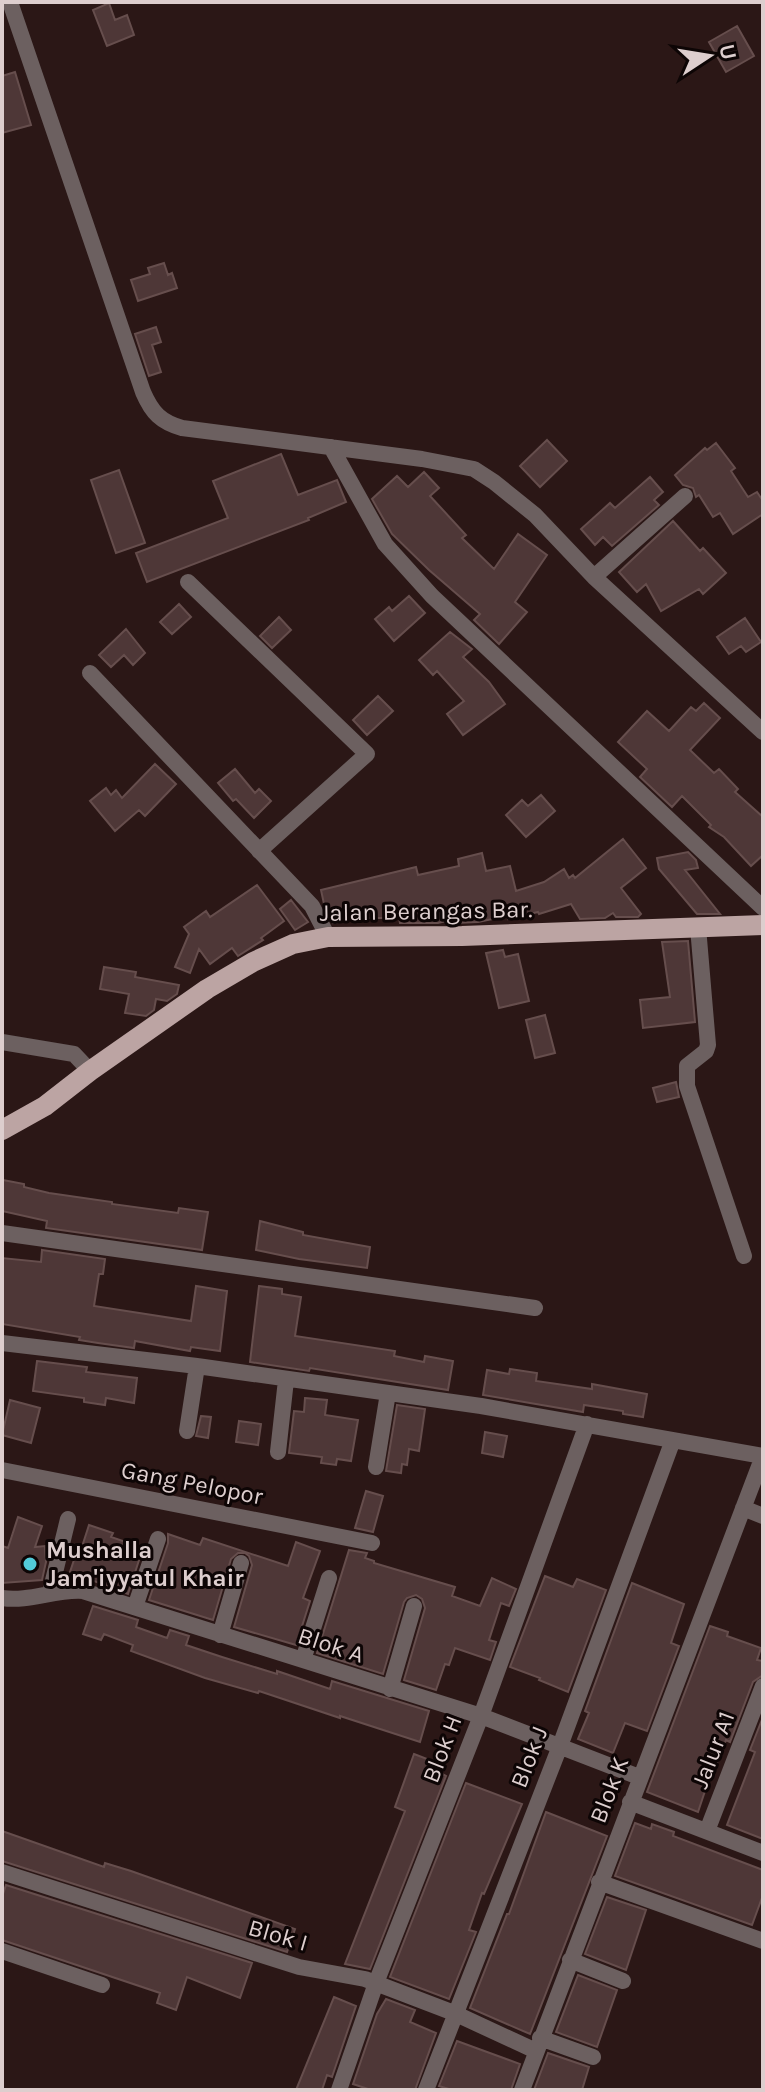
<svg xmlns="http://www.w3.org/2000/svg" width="765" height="2092" viewBox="0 0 765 2092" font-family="Karla,sans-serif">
<rect width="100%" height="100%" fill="#2b1716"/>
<!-- building -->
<path fill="#4e3737" stroke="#664e4d" stroke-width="2" d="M109,3L115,20L127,15L134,35L107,46L93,10Z
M737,26L754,56L726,72L709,42Z
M15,72L31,125L2,133V76Z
M164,263L168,275L172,273L177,288L138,301L131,280L150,274L148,268Z
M156,327L161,342L152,345L161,372L149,376L135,334Z
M547,440L567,461L540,487L520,466Z
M716,443L735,468L731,471L748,497L757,492L763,501V514L733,534L720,513L713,517L699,495L696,497L693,488L683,485L675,475L705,448L707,450Z
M281,454L298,495L337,480L346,502L308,518L309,520L147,582L136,553L228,518L213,481Z
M119,470L145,543L116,553L91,480Z
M424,472L439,488L430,496L466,535L462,538L494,569L518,534L547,555L515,602L527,612L499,644L474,620L480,614L429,570L392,534L372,499L397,476L408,487Z
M650,477L663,492L654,500L659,505L612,546L603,537L595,545L581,529L610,503L615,508Z
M673,521L700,551L703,548L726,573L703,594L699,589L661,611L646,584L637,592L619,572Z
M409,596L425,613L394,641L375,619L389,607L392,611Z
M179,604L191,617L172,634L160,622Z
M279,617L291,630L272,648L260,636Z
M745,618L761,642L746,652L741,646L729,654L717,637Z
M126,629L145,653L133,665L124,655L111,667L99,655Z
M450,632L472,649L463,657L489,682L505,704L463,735L447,714L464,701L437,671L433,675L419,660Z
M378,696L393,711L367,735L353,720Z
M704,703L720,718L690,750L714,773L719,769L738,789L735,792L763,817V855L751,866L724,837L709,827L711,825L682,796L672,807L640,777L647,769L618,742L647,711L669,731L691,707L696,711Z
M155,764L176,784L145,816L139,810L115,831L90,801L106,788L111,795L116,790L122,798Z
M235,769L255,793L259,789L271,801L254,818L236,799L233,801L218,783Z
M541,795L555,811L526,837L506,815L522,800L528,806Z
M623,839L646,868L621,888L641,914L638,917H616L613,913L605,918L580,919L571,904L539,914L538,912L508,919L507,916L478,922L455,923L454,919L438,923H400L399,918H359L333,923L324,904L321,890L416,867L418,875L459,866L458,859L482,853L486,871L510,866L516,891L544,882L564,869L569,878L573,875L575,878Z
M688,852L696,860L698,868L685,870L720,914H697L659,869L657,858Z
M257,885L284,921L261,938L263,940L238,956L232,948L210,964L199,949L190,973L175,967L189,934L184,927L206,911L210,917Z
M291,900L308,922L295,930L280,909Z
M688,941L695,1022L643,1028L640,1000L670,997L662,942Z
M503,950L505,957L518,954L529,1001L499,1008L486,953Z
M104,967L136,972L135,977L179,985L177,994L167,1001L156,999L154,1010L146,1016L125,1013L129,994L100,989Z
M545,1015L555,1053L535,1058L526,1020Z
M676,1082L679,1097L657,1102L653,1088Z
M3,1180L24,1184V1187L49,1193L112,1202V1204L178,1213L179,1208L208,1212L202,1250L46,1228L47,1221L2,1211Z
M260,1221L303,1232V1235L370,1247L367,1268L299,1259L256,1250Z
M42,1250L105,1259L103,1274H99L94,1306L191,1321L196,1286L227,1291L220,1351L191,1347L190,1351L135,1341L134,1348L98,1343L79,1340L80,1337L2,1324V1258L41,1262Z
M259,1286L282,1289V1294L301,1297L295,1336L395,1351L394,1356L424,1362L425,1356L453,1361L448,1390L310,1368L309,1371L250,1362Z
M37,1361L87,1367L86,1372L137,1378L134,1403L106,1398L105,1405L84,1402V1398L33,1391Z
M510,1369L537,1373L536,1381L592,1389V1384L647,1394L643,1417L623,1414V1411L584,1405L583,1412L483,1395L487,1370L509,1374Z
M305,1398L327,1400L325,1415L358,1420L351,1461L337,1459L336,1465L321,1463L322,1457L289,1453L294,1411L304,1412Z
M10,1400L40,1408L31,1443L2,1435Z
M397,1405L425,1409L419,1451L409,1449L407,1465L402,1464L401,1473L386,1471Z
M201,1416L211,1417L208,1438L196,1436Z
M239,1421L261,1424L258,1445L236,1442Z
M485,1432L507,1436L503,1457L482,1453Z
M366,1491L383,1496L373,1532L355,1528Z
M18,1517L42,1526L35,1547L45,1546L46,1562L42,1580L2,1583V1546L8,1548Z
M89,1525L113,1533L111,1537L143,1548L128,1594L70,1572L76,1554L79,1556Z
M168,1534L200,1545L203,1538L288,1566L296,1542L320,1551L303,1598L310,1601L296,1645L234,1627L252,1565L249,1556L245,1553H238L231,1559L213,1620L149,1600L168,1543Z
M349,1550L367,1553L365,1558L374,1561V1563L455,1587L452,1596L480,1606L492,1578L516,1589L509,1606L501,1603L489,1640L496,1642L490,1660L455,1648L449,1665L445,1664L436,1690L404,1680L425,1608L422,1599L416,1595L407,1598L404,1602L383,1674L317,1653Z
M545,1576L573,1587L577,1579L606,1590L568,1692L539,1680L540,1678L510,1667Z
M632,1583L684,1604L671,1643L679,1646L647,1731L625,1723L613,1753L578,1739L589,1713L585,1711Z
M93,1606L138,1620L136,1627L167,1638L170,1630L189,1636L186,1645L222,1657L277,1674V1671L330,1689L332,1681L429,1711L420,1742L340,1716V1718L259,1691L258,1693L205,1678L131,1651L133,1645L104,1634L101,1640L83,1634Z
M710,1626L728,1632L727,1636L761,1648L757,1660L763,1661V1675L753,1682L730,1742L726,1740L716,1765L714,1764L698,1812L647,1792Z
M763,1717V1839L727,1825L755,1752L750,1750Z
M414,1754L435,1762L433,1769L446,1776L370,1969L345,1964L405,1811L395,1807Z
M466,1783L522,1804L484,1894L482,1893L469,1930L476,1932L449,1999L390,1977Z
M546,1812L607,1836L530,2034L470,2008L507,1914H509Z
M635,1823L651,1829L652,1824L674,1832L673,1836L763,1870V1895L752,1925L615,1876Z
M2,1831L104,1867L105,1863L131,1871L295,1929L287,1952L2,1861Z
M6,1885L252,1963L240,1998L187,1977L176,2010L157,2003L160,1993L2,1940V1897Z
M607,1897L646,1910L626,1970L585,1954Z
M578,1975L617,1990L597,2047L556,2032Z
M334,1997L356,2006L332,2077L327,2075L322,2090H296Z
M386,1999L415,2010L410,2022L436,2033L415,2090H371L353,2084L377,2014Z
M457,2041L520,2064L511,2090H452L439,2086Z
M548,2053L589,2067L582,2090H534Z"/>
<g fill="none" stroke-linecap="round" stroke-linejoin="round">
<!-- street -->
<path stroke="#6c6060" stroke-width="16" d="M10,2L143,392C152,413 161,422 182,428L422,459L474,469L494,482L535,515L594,577L763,732
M331,447L385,544L432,596L763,908
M594,577L685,496
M188,582L367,754L259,851
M90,673L312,906L328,937
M698,927L708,1045L706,1051L687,1066V1086L744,1256
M2,1042L74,1054L90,1071
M2,1233L535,1308
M2,1343L197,1366L481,1406L763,1456
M187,1431L197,1366
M278,1452L286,1380
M376,1467L388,1393
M2,1470L372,1543
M743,1508L763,1516
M50,1593L68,1519
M2,1598C30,1602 55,1589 83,1591L481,1716L639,1777
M135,1607L158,1539
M220,1635L241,1563
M303,1660L329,1578
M390,1689L414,1606
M630,1802L763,1853
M707,1831L763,1686
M2,1872L299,1967L365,1979L454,2013L536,2051
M599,1882L763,1941
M2,1951L102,1985
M570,1960L623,1981
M540,2038L593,2057
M339,2090L376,1983L481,1716L587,1424
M426,2090L560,1746L673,1440
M522,2090L763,1456"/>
<!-- primary -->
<path stroke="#bca4a3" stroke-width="20" d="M2,1130L45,1106L90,1071L207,989L253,962L293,944L328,937L462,936L763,925"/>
</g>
<!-- markers -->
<circle fill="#52cbd9" stroke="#0d0505" stroke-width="3" cx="30" cy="1564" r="8"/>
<g text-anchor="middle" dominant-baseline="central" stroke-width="6" stroke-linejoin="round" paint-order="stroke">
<!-- street labels -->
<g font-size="24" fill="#ddcece" stroke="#0d0505">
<text transform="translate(426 911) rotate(-1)">Jalan Berangas Bar.</text>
<text transform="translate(192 1483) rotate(11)">Gang Pelopor</text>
<text transform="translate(331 1645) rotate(18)">Blok A</text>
<text transform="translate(442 1749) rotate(-69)">Blok H</text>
<text transform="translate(713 1750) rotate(-69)">Jalur A1</text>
<text transform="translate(529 1757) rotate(-69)">Blok J</text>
<text transform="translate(609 1790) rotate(-69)">Blok K</text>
<text transform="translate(278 1935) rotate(16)">Blok I</text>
</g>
<!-- poi labels -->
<g font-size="24" font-weight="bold" fill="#ddcece" stroke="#0d0505" text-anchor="start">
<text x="46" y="1550">Mushalla<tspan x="46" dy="28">Jam'iyyatul Khair</tspan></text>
</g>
</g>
<!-- border -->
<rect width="765" height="2092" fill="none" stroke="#ddcece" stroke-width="8"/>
<!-- north arrow -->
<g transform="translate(709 56) rotate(78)" stroke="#0d0505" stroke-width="6" paint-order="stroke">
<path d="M0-6L14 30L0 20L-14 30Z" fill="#ddcece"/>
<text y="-12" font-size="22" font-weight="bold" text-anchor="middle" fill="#ddcece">U</text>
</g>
</svg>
